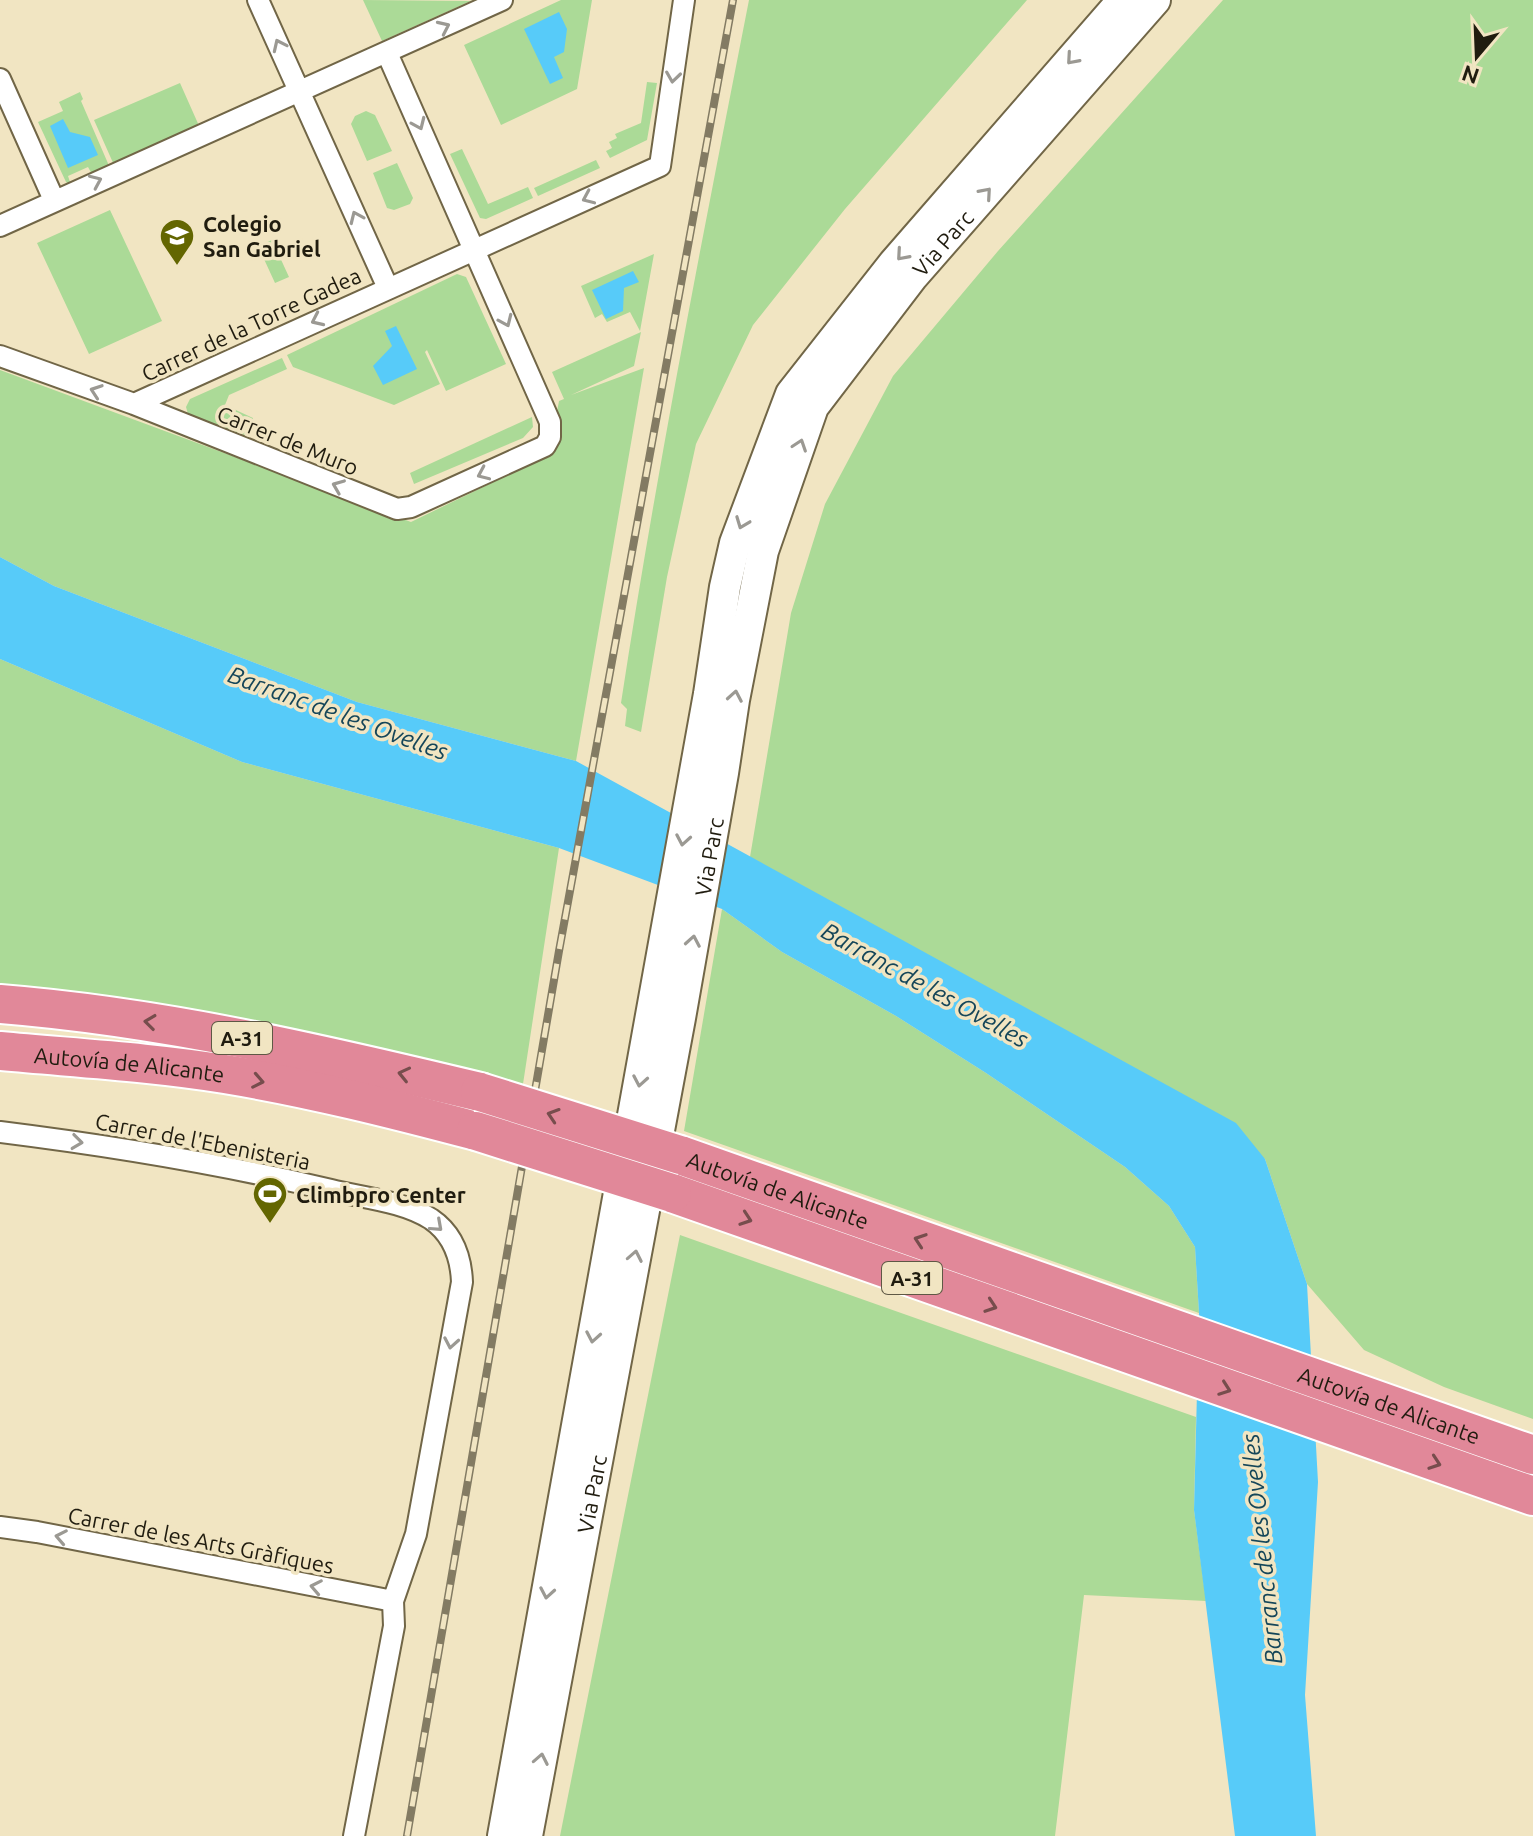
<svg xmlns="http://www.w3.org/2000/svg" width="1533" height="1836" viewBox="0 0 1533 1836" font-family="Ubuntu,sans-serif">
<rect width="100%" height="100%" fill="#f1e5c2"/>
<!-- green -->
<path fill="#abda97" d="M363,0L470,1L473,0L382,41Z
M561,0H592L577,89L501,125L464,45Z
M749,0H1027L845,209L753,325L696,444L667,577L641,732L625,726L627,709L621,703C657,468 703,234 749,0Z
M1223,0H1533V1419L1444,1387L1364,1350L1307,1284L1265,1159L750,857L791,613L825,504L893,376L998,251Z
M647,82L657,83L647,140L610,158L606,151L612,148L609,142L617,138L615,134L641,123Z
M180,83L200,128L114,165L94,120Z
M80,92L83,99L81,101L110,168L93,176L88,167L68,176L71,185L66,182L38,122L63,111L59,102Z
M366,111L375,115L392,151L367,161L351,124L355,116Z
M462,149L488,204L528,187L533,198L486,219L480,218L450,154Z
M596,160L600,168L538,196L534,188Z
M397,163L413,198L410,204L394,210L387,208L373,173Z
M110,210L162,321L89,354L37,243Z
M272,240L289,277L275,283L258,246Z
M654,254L640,331L630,312L607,322L602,314L595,318L581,286Z
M457,274L466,277L506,364L446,391L427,350L425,352L440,384L394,405L293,367L287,355Z
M641,332L634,366L571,395L644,368L576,761L357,702L54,586L0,557V370L411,522L549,455L559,401L564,399L552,372Z
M282,358L287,369L229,395L225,405L253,418L247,436L188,414L186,407L190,399Z
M532,417L533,427L523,438L414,484L410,473Z
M0,659L242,762L559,848L523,1084C351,1035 177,1005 0,986Z
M722,909L782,952L896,1016L986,1073L1125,1167L1169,1206L1195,1247L1199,1313L684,1131Z
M680,1235L1196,1417L1194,1510L1206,1601L1084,1595L1055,1836H560Z"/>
<!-- water -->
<path fill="#57cbf9" d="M559,12L567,29L564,52L554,57L563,78L550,84L524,29Z
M63,119L70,132L90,137L98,155L68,168L50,126Z
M633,271L639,282L624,288L623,311L606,319L592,290Z
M396,326L417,369L383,385L373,366L392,346L385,331Z
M0,557L54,586L357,702L576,761L1236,1123L1265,1159L1307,1284L1318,1482L1305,1695L1316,1836H1235L1194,1510L1199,1313L1195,1247L1169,1206L1125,1167L986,1073L896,1016L782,952L722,909L559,848L242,762L0,659Z"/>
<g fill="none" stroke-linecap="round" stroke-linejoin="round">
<defs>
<path id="street" d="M258,0L388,288
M0,79L54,200
M0,226L502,0
M0,356L134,404L397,509L411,507L545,446L550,437V422L387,53
M134,404L660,166L684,0
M0,1132C112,1146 222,1164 331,1190C363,1198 403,1201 431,1219C453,1234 461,1257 462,1282L416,1534L393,1601L394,1626L354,1836
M0,1527L37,1532L393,1601"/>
<g id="secondary">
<path d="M503,1836L709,694L725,587L735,543L791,394L894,263L1123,0"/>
<path id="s1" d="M527,1836L680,1018L723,773L734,700L763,551L813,407L913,276L1155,0"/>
</g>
<g id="highway">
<path d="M0,1004C163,1017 322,1054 480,1092"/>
<path id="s2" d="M0,1051C75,1058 151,1062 225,1074C310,1088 393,1109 476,1131"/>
<path id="s3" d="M680,1155L1533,1455"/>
<path d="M672,1193L1533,1496"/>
</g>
</defs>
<!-- street casing -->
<use href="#street" stroke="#716647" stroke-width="24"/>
<!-- secondary casing -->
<use href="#secondary" stroke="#716647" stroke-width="34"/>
<!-- highway casing -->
<use href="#highway" stroke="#fff" stroke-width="42"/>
<!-- street -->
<use href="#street" stroke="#fff" stroke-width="20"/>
<!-- secondary -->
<use href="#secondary" stroke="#fff" stroke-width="30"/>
<!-- highway -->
<use href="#highway" stroke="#e18899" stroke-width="38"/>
<defs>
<path id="rail" d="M407,1836L559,951L733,0"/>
</defs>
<!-- rail casing -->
<use href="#rail" stroke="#837b63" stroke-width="8"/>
<!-- rail -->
<use href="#rail" stroke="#f1e5c2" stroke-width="5" stroke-dasharray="15" stroke-linecap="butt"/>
<defs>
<path id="highway-bridge" d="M480,1092L680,1155
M476,1131L672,1193"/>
</defs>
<!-- highway-bridge casing -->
<use href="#highway-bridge" stroke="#fff" stroke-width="42" stroke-linecap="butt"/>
<!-- highway-bridge -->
<use href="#highway-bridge" stroke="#e18899" stroke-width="38"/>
</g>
<!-- one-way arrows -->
<defs><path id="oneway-chevron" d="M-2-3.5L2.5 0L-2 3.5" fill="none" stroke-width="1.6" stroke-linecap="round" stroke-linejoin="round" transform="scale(2)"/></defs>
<g stroke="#9b9993">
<use href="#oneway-chevron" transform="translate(444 27) rotate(-25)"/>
<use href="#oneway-chevron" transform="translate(279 45) rotate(-115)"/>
<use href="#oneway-chevron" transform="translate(1072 59) rotate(131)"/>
<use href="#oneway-chevron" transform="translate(673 77) rotate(98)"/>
<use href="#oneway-chevron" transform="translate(419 124) rotate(66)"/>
<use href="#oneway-chevron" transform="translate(96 181) rotate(-24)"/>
<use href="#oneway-chevron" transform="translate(986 193) rotate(-49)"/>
<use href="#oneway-chevron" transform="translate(588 198) rotate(156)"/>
<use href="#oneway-chevron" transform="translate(356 217) rotate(-114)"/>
<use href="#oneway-chevron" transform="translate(902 255) rotate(131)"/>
<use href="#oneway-chevron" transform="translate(317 320) rotate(155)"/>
<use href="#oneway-chevron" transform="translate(506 321) rotate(66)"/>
<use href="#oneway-chevron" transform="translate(96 391) rotate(-161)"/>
<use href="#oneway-chevron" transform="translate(800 445) rotate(-71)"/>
<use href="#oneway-chevron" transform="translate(483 474) rotate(156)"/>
<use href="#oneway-chevron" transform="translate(338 486) rotate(-158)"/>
<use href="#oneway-chevron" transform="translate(742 523) rotate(111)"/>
<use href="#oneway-chevron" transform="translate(735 696) rotate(-80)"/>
<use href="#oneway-chevron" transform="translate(683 840) rotate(100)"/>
<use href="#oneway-chevron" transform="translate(693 941) rotate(-80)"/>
<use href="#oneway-chevron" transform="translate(640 1081) rotate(100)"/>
<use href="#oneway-chevron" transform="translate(77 1142) rotate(7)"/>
<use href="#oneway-chevron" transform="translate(437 1226) rotate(42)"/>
<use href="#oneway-chevron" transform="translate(635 1256) rotate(-79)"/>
<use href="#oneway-chevron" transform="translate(593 1337) rotate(100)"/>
<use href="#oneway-chevron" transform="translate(451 1343) rotate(100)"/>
<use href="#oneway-chevron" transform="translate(61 1537) rotate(-169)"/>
<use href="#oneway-chevron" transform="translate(316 1587) rotate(-169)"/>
<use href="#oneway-chevron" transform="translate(547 1593) rotate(100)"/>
<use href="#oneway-chevron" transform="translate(541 1759) rotate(-79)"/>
</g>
<g stroke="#774d4d">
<use href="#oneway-chevron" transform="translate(150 1022) rotate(-173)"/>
<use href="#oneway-chevron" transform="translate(404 1074) rotate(-167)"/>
<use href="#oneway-chevron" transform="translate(258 1081) rotate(11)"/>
<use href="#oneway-chevron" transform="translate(553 1115) rotate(-162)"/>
<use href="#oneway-chevron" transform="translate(746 1219) rotate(19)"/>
<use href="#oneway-chevron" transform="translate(920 1240) rotate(-161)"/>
<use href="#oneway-chevron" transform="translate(991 1306) rotate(19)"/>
<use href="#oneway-chevron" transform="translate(1225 1389) rotate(20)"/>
<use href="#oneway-chevron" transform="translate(1435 1463) rotate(19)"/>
</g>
<!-- icons -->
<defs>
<symbol id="school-pin" viewBox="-11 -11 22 30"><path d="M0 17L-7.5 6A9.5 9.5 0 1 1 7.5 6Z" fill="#636601" stroke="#f1e5c2"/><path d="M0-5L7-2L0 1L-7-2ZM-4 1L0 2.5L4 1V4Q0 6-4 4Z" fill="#fff"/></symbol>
<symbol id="stadium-pin" viewBox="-11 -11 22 30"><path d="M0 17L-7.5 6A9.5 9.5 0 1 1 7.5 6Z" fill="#636601" stroke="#f1e5c2"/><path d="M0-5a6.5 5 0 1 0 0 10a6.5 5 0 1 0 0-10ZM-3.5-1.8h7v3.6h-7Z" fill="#fff"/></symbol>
</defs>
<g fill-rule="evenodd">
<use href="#school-pin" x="157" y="216" width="40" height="54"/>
<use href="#stadium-pin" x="250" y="1174" width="40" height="54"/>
</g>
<g text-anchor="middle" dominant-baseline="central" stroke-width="7" stroke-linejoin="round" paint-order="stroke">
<!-- shield labels -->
<g fill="#f1e5c2" stroke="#5f5845" stroke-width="2">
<rect x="212" y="1022" width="60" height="32" rx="6"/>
<rect x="882" y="1262" width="60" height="32" rx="6"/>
</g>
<g font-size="20" font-weight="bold" fill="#201c0f">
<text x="242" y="1038">A-31</text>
<text x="912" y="1278">A-31</text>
</g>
<!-- poi labels -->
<g font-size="22" font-weight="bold" fill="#201c0f" stroke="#f1e5c2" text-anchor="start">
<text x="203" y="223">Colegio<tspan x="203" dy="25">San Gabriel</tspan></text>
<text x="296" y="1194">Climbpro Center</text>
</g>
<!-- street labels -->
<g font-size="22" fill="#201c0f" stroke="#f1e5c2">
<text stroke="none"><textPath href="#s1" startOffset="1668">Via Parc</textPath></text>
<text transform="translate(251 324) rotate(-25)">Carrer de la Torre Gadea</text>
<text transform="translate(288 440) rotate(22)">Carrer de Muro</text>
<text stroke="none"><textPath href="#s1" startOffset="996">Via Parc</textPath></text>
<text stroke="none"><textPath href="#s2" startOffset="130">Autovía de Alicante</textPath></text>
<text transform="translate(203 1141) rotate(11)">Carrer de l'Ebenisteria</text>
<text stroke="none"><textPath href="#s3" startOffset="104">Autovía de Alicante</textPath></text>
<text stroke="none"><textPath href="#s3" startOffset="752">Autovía de Alicante</textPath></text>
<text stroke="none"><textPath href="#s1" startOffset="348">Via Parc</textPath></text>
<text transform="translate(201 1540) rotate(11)">Carrer de les Arts Gràfiques</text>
</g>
<!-- water labels -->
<g font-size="24" font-style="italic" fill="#154659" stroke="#f1e5c2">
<text transform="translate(338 713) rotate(20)">Barranc de les Ovelles</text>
<text transform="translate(925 985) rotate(29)">Barranc de les Ovelles</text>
<text transform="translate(1262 1549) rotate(-96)">Barranc de les Ovelles</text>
</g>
</g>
<!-- north arrow -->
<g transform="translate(1477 56) rotate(199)" stroke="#f1e5c2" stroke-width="6" paint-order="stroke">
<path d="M0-6L14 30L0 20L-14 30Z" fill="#201c0f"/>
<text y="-12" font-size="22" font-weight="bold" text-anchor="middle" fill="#201c0f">N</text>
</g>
</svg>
